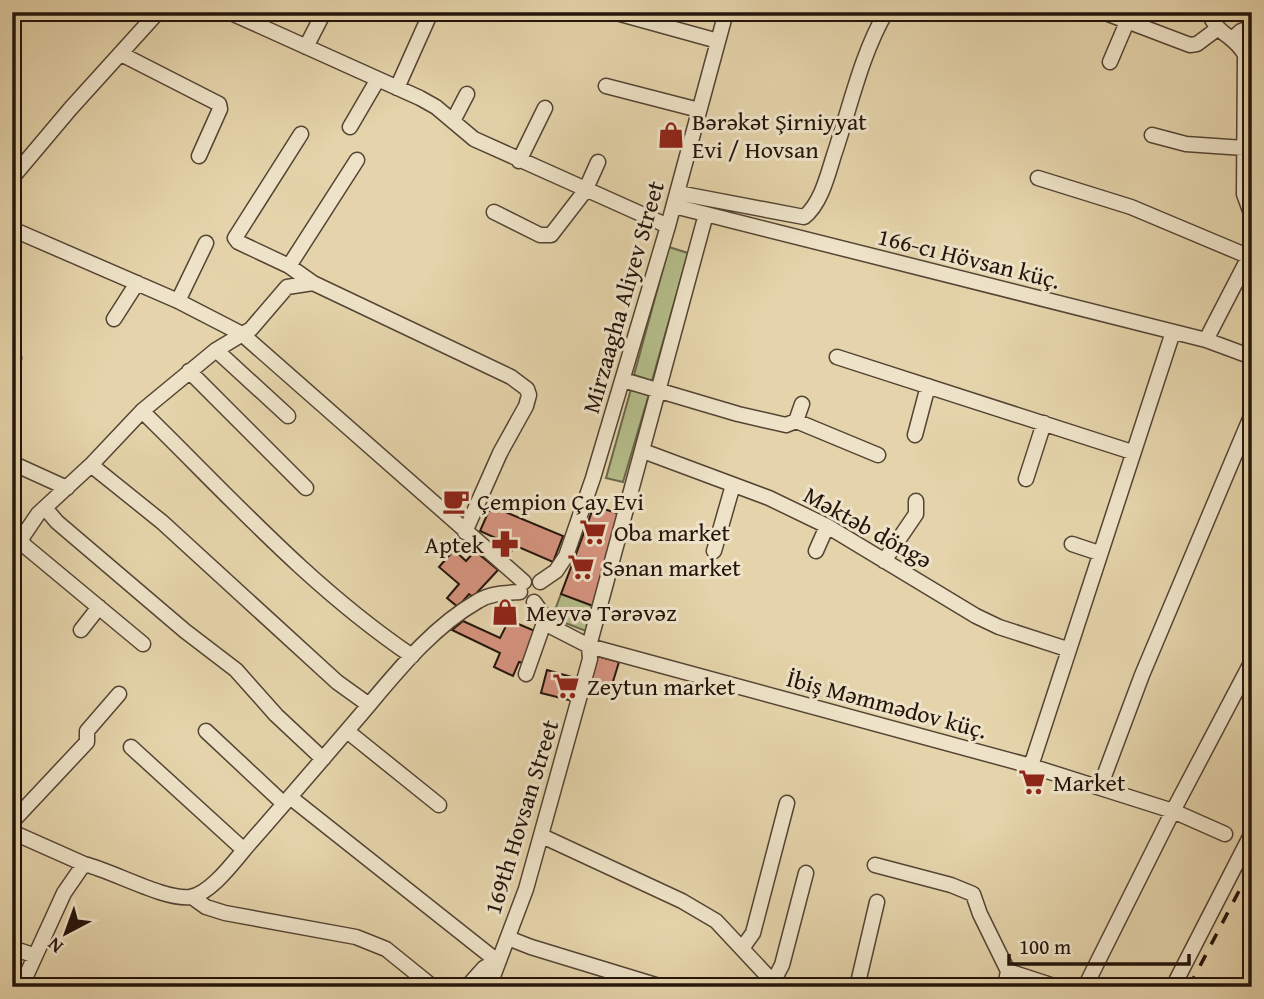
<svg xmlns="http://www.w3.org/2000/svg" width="1264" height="999" viewBox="0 0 1264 999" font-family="'Gentium Book Plus',serif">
<rect width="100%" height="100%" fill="#e5d4ab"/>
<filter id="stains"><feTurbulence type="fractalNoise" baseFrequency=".00286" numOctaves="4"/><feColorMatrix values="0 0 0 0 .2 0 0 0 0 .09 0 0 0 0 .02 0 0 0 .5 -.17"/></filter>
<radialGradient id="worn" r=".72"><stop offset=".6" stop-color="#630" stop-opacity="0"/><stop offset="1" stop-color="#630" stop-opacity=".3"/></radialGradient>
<!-- green -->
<path fill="#b4bd89" stroke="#6c684a" stroke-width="2" d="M669,247L688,253L652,381L634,375Z
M631,389L649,394L623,482L606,478Z
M561,594L593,606L586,631L552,618Z"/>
<!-- building -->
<path fill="#d6937f" stroke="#23140b" stroke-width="2" d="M491,506L563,536L553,562L514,545L511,552L495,545L498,539L480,531Z
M594,506L620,514L593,606L561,594Z
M454,550L466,561L475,551L498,570L473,597L469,594L458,607L447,598L459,584L439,567Z
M504,604L512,609L504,622L496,617Z
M509,620L535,631L523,663L519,662L513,676L494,667L500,653L452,630L463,621L500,638Z
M597,656L619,662L611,688L590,681Z
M547,670L575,678L569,700L541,693Z"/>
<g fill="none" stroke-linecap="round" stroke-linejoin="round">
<defs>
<path id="minor" d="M229,12L420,98L436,107L474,139L668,226
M613,12L718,41
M1103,12L1190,45L1197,44L1217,29
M1209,12C1216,35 1235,35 1245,55L1244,194L1252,216
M1232,39L1241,31L1252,27
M306,47L324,12
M121,54L219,104L220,109L199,156
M1110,62L1127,22
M606,86L699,110
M397,88L431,12
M453,121L467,94
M350,127L378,79
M301,134L235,238L238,242L289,266L313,283
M1152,135L1186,144L1244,148
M519,161L545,108
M12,178L71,108L158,12
M1038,178L1131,207L1250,257
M678,193L804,217C821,204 828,174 834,155C850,108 861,55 886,12
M674,206L1206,340L1252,357
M494,212L540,235H551L585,191L598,162
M706,214L589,646L1031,766L1173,811L1225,834
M12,229L178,301L242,334L524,582
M289,266L357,160
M178,301L206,243
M114,319L137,283
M1206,340L1252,251
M216,350L288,416
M12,357L14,358
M837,357L1132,452
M189,371L306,488
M623,380L738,414L786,425L796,421L878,455
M142,411C230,497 310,587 412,656
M796,421L802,404
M915,435L928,386
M643,451L769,498L827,526L976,616L999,627L1067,649
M12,463L67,488
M91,465L162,522L337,682L369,705
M1026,479L1044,423
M45,508L57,522L185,631L236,670L276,715L323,759
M1072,544L1099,553
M714,551L733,485
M816,551L827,526
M884,561L916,514V501
M540,582L556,571L566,556L593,478L668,226L726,12
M81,630L99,607
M143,644L25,546L21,539L38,514L91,465L142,411L216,350L251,329L287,287L313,283L511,377L527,389L529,395L526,406L500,453L465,532
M526,674L545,620
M206,731L284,804
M347,731L439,805
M131,747L244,850
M1031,766L1173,332
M1100,787L1142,675L1252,414
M290,797L497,961L484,968L467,987
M12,822L87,742V731L119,694
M12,832L84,864
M542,836L682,901L716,921L773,982L774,987
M875,865L951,885L973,894L980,914L1008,971L1005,987
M192,897L206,907L225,913L356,937L386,949L433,987
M508,938L531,947L662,987
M743,947L753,933L787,803
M12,948L33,955
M1008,971L1057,987
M773,982L782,965L806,873
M21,987L64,893L84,864C113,871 164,900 190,897C211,894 235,860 249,844C285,803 321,761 357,719C393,677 429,629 478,601C491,593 505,593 520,592
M489,987L526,889L590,659L589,646L552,627L534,602
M857,987L877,902
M1085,987L1173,811L1252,661
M1173,987L1252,833"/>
</defs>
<!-- minor casing -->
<use href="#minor" stroke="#544433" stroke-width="17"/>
<!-- minor -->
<use href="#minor" stroke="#eee3c8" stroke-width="14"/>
<!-- rail -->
<path stroke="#23140b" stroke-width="3.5" stroke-dasharray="12 12" stroke-linecap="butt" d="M1189,987L1252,866"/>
</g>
<!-- icons -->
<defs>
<symbol id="shop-bare" viewBox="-9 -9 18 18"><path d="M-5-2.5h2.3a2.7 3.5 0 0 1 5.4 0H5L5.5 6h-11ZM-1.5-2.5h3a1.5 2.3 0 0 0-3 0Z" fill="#8f2418" stroke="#eee3c8" stroke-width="2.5" paint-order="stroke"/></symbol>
<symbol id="cafe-bare" viewBox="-9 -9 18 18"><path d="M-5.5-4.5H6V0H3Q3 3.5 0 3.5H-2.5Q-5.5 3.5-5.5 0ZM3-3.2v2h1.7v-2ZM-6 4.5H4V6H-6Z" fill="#8f2418" stroke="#eee3c8" stroke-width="2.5" paint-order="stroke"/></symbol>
<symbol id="supermarket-bare" viewBox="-9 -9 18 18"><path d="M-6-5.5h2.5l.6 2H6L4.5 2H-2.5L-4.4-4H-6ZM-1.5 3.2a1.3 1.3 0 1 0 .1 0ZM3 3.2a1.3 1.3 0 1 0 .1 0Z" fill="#8f2418" stroke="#eee3c8" stroke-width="2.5" paint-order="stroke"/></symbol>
<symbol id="pharmacy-bare" viewBox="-9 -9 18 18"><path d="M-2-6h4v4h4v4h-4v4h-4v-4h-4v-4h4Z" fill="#8f2418" stroke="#eee3c8" stroke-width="2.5" paint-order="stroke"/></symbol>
</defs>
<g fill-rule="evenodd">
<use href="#shop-bare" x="652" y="116" width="38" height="38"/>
<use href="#cafe-bare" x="437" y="482" width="38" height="38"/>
<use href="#supermarket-bare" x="574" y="513" width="38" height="38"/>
<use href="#pharmacy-bare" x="486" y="525" width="38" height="38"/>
<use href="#supermarket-bare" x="562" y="548" width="38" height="38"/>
<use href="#shop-bare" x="486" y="593" width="38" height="38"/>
<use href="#supermarket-bare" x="547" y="667" width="38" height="38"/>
<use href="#supermarket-bare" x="1013" y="763" width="38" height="38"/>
</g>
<g text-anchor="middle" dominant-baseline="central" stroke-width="6" stroke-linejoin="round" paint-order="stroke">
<!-- poi labels -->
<g font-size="24" fill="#23140b" stroke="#eee3c8" text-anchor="start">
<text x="692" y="121">Bərəkət Şirniyyat<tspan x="692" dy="28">Evi / Hovsan</tspan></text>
<text x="477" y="501">Çempion Çay Evi</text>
<text x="614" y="532">Oba market</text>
<text x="484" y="544" text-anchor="end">Aptek</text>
<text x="602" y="567">Sənan market</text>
<text x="526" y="612">Meyvə Tərəvəz</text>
<text x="587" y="686">Zeytun market</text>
<text x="1053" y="782">Market</text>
</g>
<!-- street labels -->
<g font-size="24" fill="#23140b" stroke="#eee3c8">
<text transform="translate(969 258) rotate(14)">166-cı Hövsan küç.</text>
<text transform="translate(623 297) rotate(-74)">Mirzaagha Aliyev Street</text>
<text transform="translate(868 527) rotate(29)">Məktəb döngə</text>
<text transform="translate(887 704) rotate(15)">İbiş Məmmədov küç.</text>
<text transform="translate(521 817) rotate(-73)">169th Hovsan Street</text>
</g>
</g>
<!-- margin -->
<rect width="1264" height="999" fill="none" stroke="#e5d4ab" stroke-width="42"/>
<rect x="14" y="14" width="1236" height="971" fill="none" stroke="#23140b" stroke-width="3.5"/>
<rect x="21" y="21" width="1222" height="957" fill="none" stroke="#23140b" stroke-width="2"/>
<!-- north arrow -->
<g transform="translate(66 933) rotate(221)" stroke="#eee3c8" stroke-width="5" paint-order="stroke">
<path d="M0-5L12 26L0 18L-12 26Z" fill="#23140b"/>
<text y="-10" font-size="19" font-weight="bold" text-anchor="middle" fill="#23140b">N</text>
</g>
<!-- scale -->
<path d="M1009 954v10h180v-10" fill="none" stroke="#23140b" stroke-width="3.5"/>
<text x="1019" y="954" font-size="21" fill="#23140b" stroke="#eee3c8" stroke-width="5" paint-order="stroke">100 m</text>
<rect width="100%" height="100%" filter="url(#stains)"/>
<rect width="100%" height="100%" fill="url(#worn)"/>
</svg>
